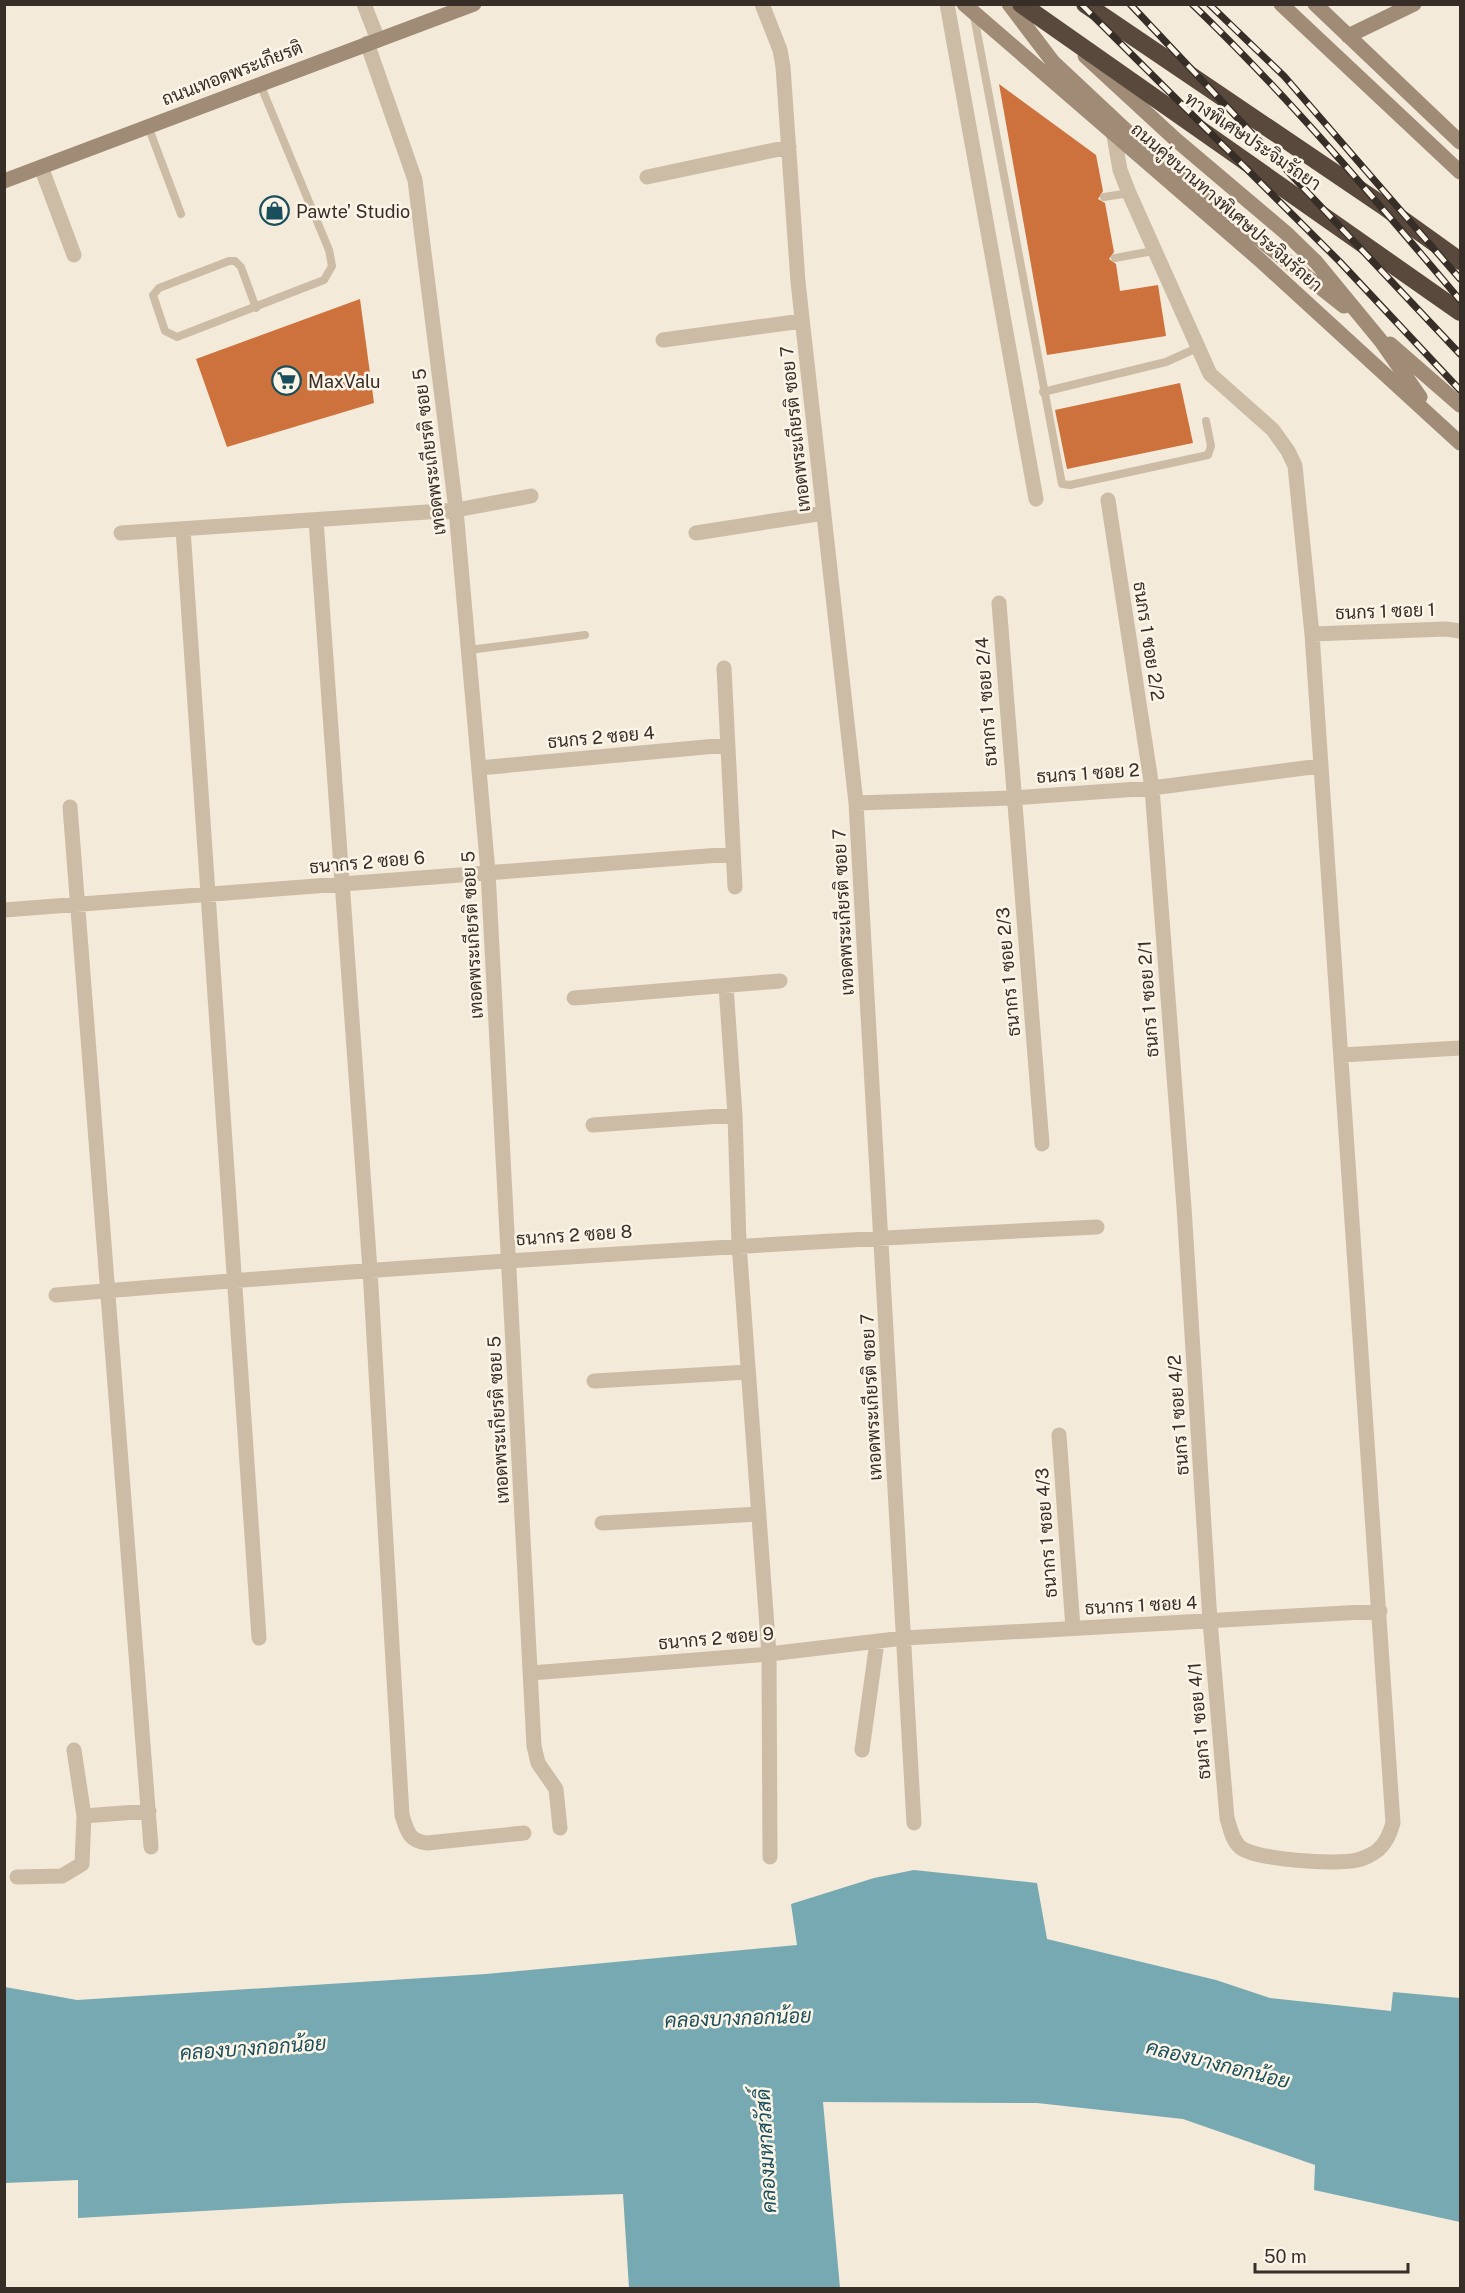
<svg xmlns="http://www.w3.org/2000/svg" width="1465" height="2293" viewBox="0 0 1465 2293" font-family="'Public Sans',Sarabun,sans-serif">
<rect width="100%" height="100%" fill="#f3eada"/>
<!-- water -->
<path fill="#77a9b2" d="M914,1870L1037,1883L1047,1939L1216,1980L1270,1998L1391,2011L1393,1992L1460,1998V2222L1314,2190L1315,2165L1183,2119L1037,2103L823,2102L840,2288H629L623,2194L345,2203L78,2218V2180L5,2183V1987L77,2000L486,1974L797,1945L791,1904L874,1878Z"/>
<!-- building -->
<path fill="#ce723d" d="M999,84L1096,155L1103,191L1098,199L1105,203L1114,252L1109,259L1116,264L1120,291L1158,285L1166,336L1047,355Z
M360,299L374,403L227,447L196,359Z
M1180,383L1193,443L1067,469L1055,410Z"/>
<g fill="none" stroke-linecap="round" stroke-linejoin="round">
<!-- lane -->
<path stroke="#ccbca5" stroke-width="8" d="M974,16L1062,484L1070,485L1208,455L1211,446L1206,421
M148,126L181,214
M1104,197L1129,193
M1115,258L1153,251
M256,308L241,267L235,261H229L159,288L153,295L165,331L177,337L324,280L332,266L329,250L260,84
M1043,392L1166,362L1197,348
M469,650L585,635"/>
<!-- street -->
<path stroke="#ccbca5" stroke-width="15" d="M364,4L378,40
M762,4L780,50L783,67L798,282L856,803L914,1823
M947,4L1036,499
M367,43L415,180L456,510L488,872L534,1746L538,1763L556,1789L560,1828
M41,167L74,255
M647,177L789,147
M663,340L802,321
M1108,500L1152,788L1184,1207L1210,1621L1227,1818C1230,1828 1232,1840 1240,1847C1255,1860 1337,1865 1357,1860C1363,1859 1373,1854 1378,1850C1386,1843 1390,1834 1393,1823L1312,634L1295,466L1288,451L1273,430L1210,374L1129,193L1120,170L1114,136
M316,520L370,1270L402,1815C407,1831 409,1841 427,1843L524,1833
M183,529C206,899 236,1268 259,1638
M121,533L456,510L531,496
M696,533L824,513
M999,603L1042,1144
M1312,634L1446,629L1460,631
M724,668L735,887
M479,768L727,745
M856,803L1013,798L1152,788L1320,766
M70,807L151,1847
M4,910L733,854
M726,986L735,1115L739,1244L769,1654L770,1857
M574,998L780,981
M1342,1055L1460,1048
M593,1125L735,1115
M56,1295C402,1266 749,1244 1097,1227
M594,1381L748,1372
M1059,1435L1073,1628
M602,1523L759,1514
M531,1673L769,1654L904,1638L1380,1611
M74,1750L84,1816
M862,1750L877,1642
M17,1877L62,1876L82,1864L84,1816L149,1811"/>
<!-- secondary -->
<path stroke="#a08b76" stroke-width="15" d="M964,4L1260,260L1460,443
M1009,4L1053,62L1149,152
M1281,4L1460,172
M1315,4L1460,142
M1348,36L1414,4
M1085,56L1175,139L1286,233L1316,262L1381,341L1420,397
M1141,146L1344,306
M4,181L474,4
M1390,344L1460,405"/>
<!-- highway -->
<path stroke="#59493d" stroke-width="18" d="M1021,4L1460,312
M1085,4L1382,205L1460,261"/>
<defs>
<path id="rail" d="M1081,4L1340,262L1460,390
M1130,4L1460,354
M1192,4C1289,97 1374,198 1460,300
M1209,4L1284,76L1460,279"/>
</defs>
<!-- rail casing -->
<use href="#rail" stroke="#372e27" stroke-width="7"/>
<!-- rail -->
<use href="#rail" stroke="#fbf4e7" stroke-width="4.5" stroke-dasharray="14" stroke-linecap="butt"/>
</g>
<!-- icons -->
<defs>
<symbol id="shop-ring" viewBox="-11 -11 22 22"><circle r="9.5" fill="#fbf4e7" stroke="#194f5c" stroke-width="1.5"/><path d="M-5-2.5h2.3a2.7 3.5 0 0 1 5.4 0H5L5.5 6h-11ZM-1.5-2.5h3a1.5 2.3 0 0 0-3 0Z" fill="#194f5c"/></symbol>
<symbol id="supermarket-ring" viewBox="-11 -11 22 22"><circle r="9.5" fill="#fbf4e7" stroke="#194f5c" stroke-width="1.5"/><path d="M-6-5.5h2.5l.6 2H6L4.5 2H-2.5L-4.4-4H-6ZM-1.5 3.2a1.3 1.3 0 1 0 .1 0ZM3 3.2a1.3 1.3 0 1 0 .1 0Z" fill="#194f5c"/></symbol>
</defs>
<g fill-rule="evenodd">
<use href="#shop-ring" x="258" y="194" width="33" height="33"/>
<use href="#supermarket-ring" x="270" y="364" width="33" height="33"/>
</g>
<g text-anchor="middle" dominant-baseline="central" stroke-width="5" stroke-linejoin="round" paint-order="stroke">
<!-- street labels -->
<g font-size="18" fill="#372e27" stroke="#fbf4e7">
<text transform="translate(232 73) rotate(-21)">ถนนเทอดพระเกียรติ</text>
<text transform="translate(1253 141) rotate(34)">ทางพิเศษประจิมรัถยา</text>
<text transform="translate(1227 207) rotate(41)">ถนนคู่ขนานทางพิเศษประจิมรัถยา</text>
<text transform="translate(795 429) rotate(-96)">เทอดพระเกียรติ ซอย 7</text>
<text transform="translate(429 452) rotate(-97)">เทอดพระเกียรติ ซอย 5</text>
<text transform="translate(1385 611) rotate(-2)">ธนกร 1 ซอย 1</text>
<text transform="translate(1149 641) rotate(81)">ธนกร 1 ซอย 2/2</text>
<text transform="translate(986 702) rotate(-94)">ธนากร 1 ซอย 2/4</text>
<text transform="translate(601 737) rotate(-5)">ธนกร 2 ซอย 4</text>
<text transform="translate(1088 773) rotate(-4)">ธนกร 1 ซอย 2</text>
<text transform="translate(367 862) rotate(-5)">ธนากร 2 ซอย 6</text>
<text transform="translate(843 912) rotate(-93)">เทอดพระเกียรติ ซอย 7</text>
<text transform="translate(472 935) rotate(-93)">เทอดพระเกียรติ ซอย 5</text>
<text transform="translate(1008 972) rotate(-95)">ธนากร 1 ซอย 2/3</text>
<text transform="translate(1148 999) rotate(-94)">ธนกร 1 ซอย 2/1</text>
<text transform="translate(574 1235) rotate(-4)">ธนากร 2 ซอย 8</text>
<text transform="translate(871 1397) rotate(-93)">เทอดพระเกียรติ ซอย 7</text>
<text transform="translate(1178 1415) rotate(-94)">ธนกร 1 ซอย 4/2</text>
<text transform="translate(498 1420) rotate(-93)">เทอดพระเกียรติ ซอย 5</text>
<text transform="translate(1046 1533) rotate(-94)">ธนากร 1 ซอย 4/3</text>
<text transform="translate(1141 1605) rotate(-3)">ธนากร 1 ซอย 4</text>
<text transform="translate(716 1638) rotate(-5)">ธนากร 2 ซอย 9</text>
<text transform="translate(1199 1721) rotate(-95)">ธนกร 1 ซอย 4/1</text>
</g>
<!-- poi labels -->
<g font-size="18" fill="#372e27" stroke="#fbf4e7" text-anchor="start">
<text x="296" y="211">Pawte' Studio</text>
<text x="308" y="381">MaxValu</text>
</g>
<!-- water labels -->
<g font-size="20" font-style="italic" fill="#194f5c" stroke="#fbf4e7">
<text transform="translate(738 2018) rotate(-2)">คลองบางกอกน้อย</text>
<text transform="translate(253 2048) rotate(-4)">คลองบางกอกน้อย</text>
<text transform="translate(1218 2064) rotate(14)">คลองบางกอกน้อย</text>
<text transform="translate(766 2151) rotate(-93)">คลองมหาสวัสดิ์</text>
</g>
</g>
<!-- border -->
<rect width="1465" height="2293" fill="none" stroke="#372e27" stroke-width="12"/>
<!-- scale -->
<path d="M1255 2263v9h153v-9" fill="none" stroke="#372e27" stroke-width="3"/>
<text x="1264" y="2263" font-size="18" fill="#372e27" stroke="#fbf4e7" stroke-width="4.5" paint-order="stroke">50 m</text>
</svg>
